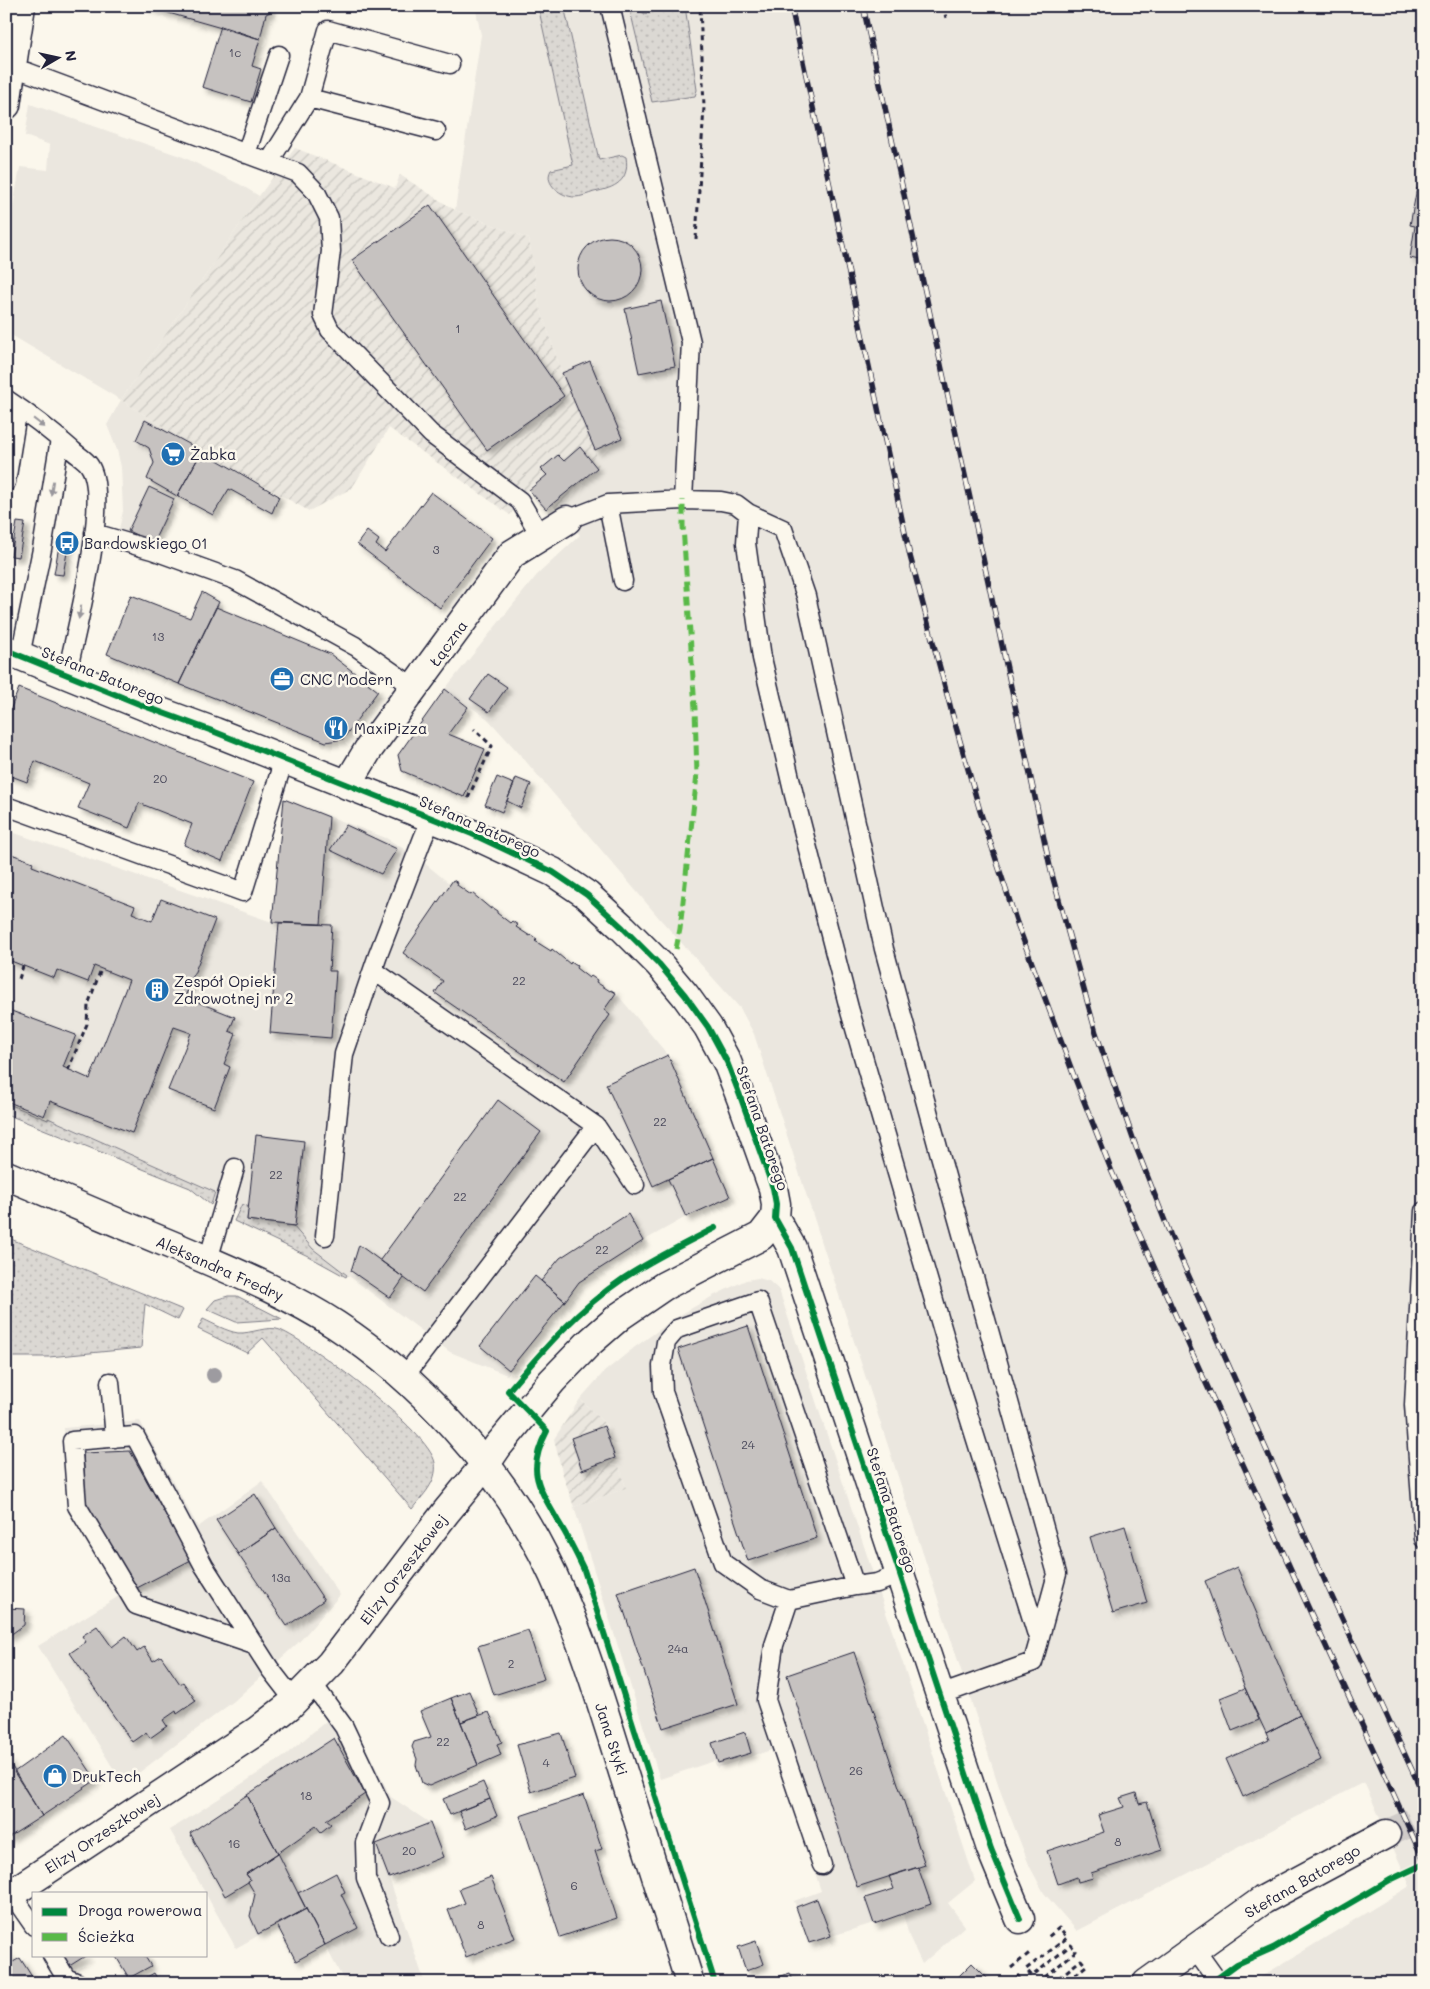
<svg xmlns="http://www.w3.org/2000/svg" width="1430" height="1989" viewBox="0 0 1430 1989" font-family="Mali,sans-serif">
<defs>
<pattern id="industrial-furrows" width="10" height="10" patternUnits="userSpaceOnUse" patternTransform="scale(1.25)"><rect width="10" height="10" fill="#ebe7df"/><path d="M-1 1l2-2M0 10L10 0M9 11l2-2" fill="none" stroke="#c9c6c0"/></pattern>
<pattern id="grass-dots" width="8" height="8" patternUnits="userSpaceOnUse" patternTransform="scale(1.25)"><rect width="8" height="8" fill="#dbd8d3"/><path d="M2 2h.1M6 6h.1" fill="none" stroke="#bcb9b6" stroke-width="1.8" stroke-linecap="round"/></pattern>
<filter id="shadow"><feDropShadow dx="4.5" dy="4.5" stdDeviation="2.5" flood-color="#0004"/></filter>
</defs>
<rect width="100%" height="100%" fill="#fbf7ec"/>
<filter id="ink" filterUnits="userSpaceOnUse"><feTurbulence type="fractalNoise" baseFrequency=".02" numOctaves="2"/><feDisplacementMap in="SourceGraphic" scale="10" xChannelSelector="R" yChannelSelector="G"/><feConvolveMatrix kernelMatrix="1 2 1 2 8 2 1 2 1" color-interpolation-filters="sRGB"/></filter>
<g filter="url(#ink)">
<!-- built -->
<path fill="#ebe7df" d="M475,6H1424V1983H1251L1410,1886L1364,1782L1077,1931L1044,1893L1030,1867L1001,1793L754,1034L740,1008L660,919L517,751L488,719L445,689L537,575L580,535L555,508L600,471L562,373L539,305L529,239L455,210L481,35Z
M30,104L183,157L241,185L259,196L121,400L202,451L177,496L146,561L115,547L123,511L121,467L117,450L107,425L121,400L6,332V247L20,167L48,170L50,145L25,136Z
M284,799L386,838L417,857L449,883L453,880L458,883L457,886L471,895L472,893L491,909V907L497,911V913L510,923L512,921L518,925L517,927L530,936L531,935L537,939L536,941L550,950L552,949L569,964L571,962L577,966L576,968L589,978L591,976L597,980L596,982L609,991L611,990L616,993L668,1055L730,1197L686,1217L643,1241L579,1282L507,1375L450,1352L313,1249L247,1220L196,1185L44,1116L6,1101V830L272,922Z
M758,1278L769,1281L779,1290L975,1881L948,1903L965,1926L922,1964L909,1936L903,1914L809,1943L794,1901L821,1891L774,1749L717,1768L714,1761L660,1779L574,1507L626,1488L606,1425L580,1399L604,1372L635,1347L680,1315L713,1296L746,1280Z
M140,1421L198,1527L262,1481L340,1595L300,1641L234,1701L128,1781H121L38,1646L119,1596L69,1506L64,1428Z
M344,1706L391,1797L430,1823L389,1878L425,1983H345L306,1909L236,1948L170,1830L282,1758Z"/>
<!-- industrial -->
<path fill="url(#industrial-furrows)" d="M295,148L395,188L400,175L455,210L529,239L539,305L562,373L595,450L600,471L555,508L533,484L510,515L389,428L352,488L309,511L202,451L121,400L259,196Z
M580,1399L606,1425L626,1488L574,1507L562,1472L554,1439Z"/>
<!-- grass -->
<path fill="url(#grass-dots)" stroke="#7e7d87" d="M538,6H564L599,160L622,155L626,157C630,181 615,188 594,192C588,194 581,197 575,197C562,197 543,184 551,170L573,165Z
M629,6H644V14L667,9L665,6H685L697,90L695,96L652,102Z
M6,1103L48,1120V1118L215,1192L211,1205L190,1188L6,1114Z
M242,1204L249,1207L247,1220L293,1226L313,1249L347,1275L346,1277L308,1256L234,1221Z
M6,1237L183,1310L178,1320L145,1304L141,1348L49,1357H6Z
M228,1296H237L282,1319L236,1322L207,1309L215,1300Z
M203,1319C214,1324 226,1331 238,1333C251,1334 268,1325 280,1330C311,1343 430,1432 435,1463C438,1482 422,1496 412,1509L263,1338L247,1353L198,1329Z"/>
<!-- building -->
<path fill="#c6c2c0" stroke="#22223b" filter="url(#shadow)" d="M144,6H271L270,12L266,14L260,39Z
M221,26L260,39L252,66L261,69L251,102L202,87Z
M1417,188L1424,189V261L1410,258L1415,226L1410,225Z
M430,205L564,396L487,450L352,260Z
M578 269a32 32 0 1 1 64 0a32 32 0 1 1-64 0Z
M661,301L675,366L639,373L625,309Z
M590,361L622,438L595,450L562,373Z
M145,420L202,451L177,496L147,479L154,463L149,448L136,440Z
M580,447L597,468L546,509L529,490L547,475L541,469L558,455L564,461Z
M202,451L279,496L272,513L229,489L213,515L177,496Z
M149,487L174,499L153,543L128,531Z
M431,492L492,538L440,608L357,544L367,531L379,540L376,545L385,552Z
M17,522L25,523L19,557L11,556Z
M60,540L69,541L63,575L54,574Z
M202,592L219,602L179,684L107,654L131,595L190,618Z
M216,607L330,654L378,691L343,739L326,742L179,684Z
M488,674L507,687L489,712L470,699Z
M19,688L253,782L222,861L184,845L192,824L139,803L129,828L78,808L89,783L35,761L27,782L6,774V720Z
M445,689L468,707L448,734L485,749L464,797L402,771L398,755Z
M497,777L514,784L502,812L485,805Z
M516,778L531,784L521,808L507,801Z
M284,799L329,817L321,924L272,922Z
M346,825L397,849L381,874L330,850Z
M6,852L33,862L32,866L135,906L132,913L152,921L161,899L215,920L185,997L235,1017L229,1031L236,1034L224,1064L230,1067L214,1108L168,1090L191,1033L174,1027L132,1133L50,1101L44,1116L6,1101V1009L76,1035L63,1067L90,1079L129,980L94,966L88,982L57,970L54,978L6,959Z
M453,880L458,883L457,885L471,895L472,893L491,909V907L497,911V913L510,923L512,921L518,925L516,927L530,936L531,935L537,939L535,941L551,951L552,949L570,964L571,962L577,966L576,968L589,978L591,976L597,980L596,982L610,991L611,990L616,993L604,1010L610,1015L564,1082L435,993L443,981L403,953Z
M279,923L332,925L329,971H336L331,1038L270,1033Z
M668,1055L713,1158L653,1186L606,1084Z
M498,1100L541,1132L423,1292L380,1260Z
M256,1135L304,1141L295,1226L247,1220Z
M713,1158L730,1197L686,1217L668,1179Z
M628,1214L643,1241L579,1282L565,1301L541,1281L560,1258Z
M359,1245L404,1278L390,1298L351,1271Z
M535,1276L565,1301L509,1370L480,1346Z
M748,1326L817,1538L748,1561L678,1349Z
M604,1426L615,1458L582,1470L571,1438Z
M130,1451L191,1560L133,1590L86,1505L83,1453Z
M255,1494L276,1528L238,1554L216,1520Z
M1125,1526L1147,1603L1113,1613L1090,1537Z
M276,1528L324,1600L287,1626L238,1554Z
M694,1567L738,1704L663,1728L618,1593Z
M1237,1567L1300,1715L1266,1733L1245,1688L1205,1581Z
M6,1608L25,1609L24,1625L6,1638Z
M97,1626L112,1647L126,1636L137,1652L144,1647L153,1661L161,1656L180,1684L183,1682L196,1701L177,1714L176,1711L163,1720L167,1726L150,1738L146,1732L132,1742L70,1653L86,1642L82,1636Z
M528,1630L544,1679L494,1695L478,1646Z
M854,1652L925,1865L857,1887L787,1675Z
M1245,1688L1259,1720L1232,1731L1220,1698Z
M469,1691L479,1715L461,1722L451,1698Z
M451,1698L478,1765L429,1786L422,1783L416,1765L417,1759L412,1747L414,1742L431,1737L420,1711Z
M489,1712L502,1742L497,1744L501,1755L478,1765L461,1722Z
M1300,1715L1321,1760L1243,1797L1226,1759L1269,1740L1266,1733Z
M745,1732L751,1753L718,1763L712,1743Z
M561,1733L575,1778L531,1792L517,1745Z
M66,1735L96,1780L42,1816L14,1772Z
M334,1738L365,1794L326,1820L331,1824L321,1832L316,1826L278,1853L247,1795Z
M6,1757L42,1816L6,1839Z
M483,1782L490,1799L450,1815L443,1799Z
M1136,1793L1139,1804L1147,1802L1162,1850L1091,1873L1093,1878L1078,1882L1077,1877L1058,1884L1047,1851L1104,1832L1098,1815L1124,1807L1120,1798Z
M247,1795L278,1853L246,1874L250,1879L248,1882L225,1896L190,1833Z
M584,1795L602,1849L595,1851L617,1918L560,1937L520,1816Z
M490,1799L497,1816L466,1829L459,1811Z
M430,1823L443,1857L389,1878L376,1844Z
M278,1853L306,1909L258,1934L250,1916L255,1894L248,1882L250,1879L246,1874Z
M918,1867L931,1904L874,1924L865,1898L894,1889L889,1876Z
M336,1873L345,1892L341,1894L358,1928L325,1945L298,1893Z
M491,1877L515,1938L466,1957L448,1910L465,1903L459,1889Z
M817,1899L831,1936L809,1943L796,1907Z
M306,1909L325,1945L296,1961L277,1925Z
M756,1941L764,1964L746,1971L738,1947Z
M7,1952L13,1962L20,1958L36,1983H6Z
M58,1955H87L66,1968Z
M115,1955H144L151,1966L129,1978Z
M972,1963L992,1983H952Z
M154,1973L160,1983H143L142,1980Z
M790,1973L794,1983H762Z"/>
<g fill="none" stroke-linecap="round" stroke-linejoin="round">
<!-- secondary-tunnel -->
<path stroke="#d0ccc9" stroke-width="28" stroke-dasharray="28 14" stroke-linecap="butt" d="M1386,1834L1424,1817"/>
<defs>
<path id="lane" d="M610,6L691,342L683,500
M12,69L27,72L298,173L316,192L329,218L331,251L323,315L330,330L431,434L520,501L540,535
M309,98L328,30L450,64
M246,154L279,55
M269,162L309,98L436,131
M6,399C29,414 51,431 72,450C77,455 85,459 89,465C112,497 75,633 67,674
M6,482L18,407
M608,504L623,581
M748,513L783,529L806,596L884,949L940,1155L1057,1574L1039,1640
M567,520L608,504L683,500L721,501L736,504L748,513L746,543L762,658L794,795L849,1008L954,1369L1039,1641L1033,1662L940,1695
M94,533L152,550L235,580L355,646L415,688
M20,656L42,549L60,439
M6,806L243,892L284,759
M373,970L596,1126L635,1185
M1424,1211L1414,1405L1424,1539
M325,1236L344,1054L378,955L423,838L432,818
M208,1260L235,1168
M404,1377L596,1126
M110,1382L115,1438
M855,1586L758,1301L677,1329L666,1342L662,1366L663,1392L723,1563L760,1589L789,1600L855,1586L877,1583L900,1574
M789,1600L774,1645L766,1700L822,1865
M254,1645L136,1605L77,1506L72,1441L135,1436L204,1566L270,1669L294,1700
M312,1683L344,1727L380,1803L365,1843L366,1878L389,1936
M11,1893L34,1926
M1194,1948L1219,1983
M52,1955L66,1978L78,1983"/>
<path id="street" d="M6,105L21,6
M6,650L144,706L215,732L472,834L553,872L587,895L623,928L659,964L685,995L708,1027L727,1062L742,1101L773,1188L776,1204L775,1218L792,1248L991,1849L1020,1919
M347,785L368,750L512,554L567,520
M6,1897L257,1731L289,1706L331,1663L446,1512L485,1465L498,1446L552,1381L589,1343L620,1316L664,1286L761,1236L775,1218"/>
<path id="secondary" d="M6,1175C64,1200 121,1224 179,1248C232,1271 287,1293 336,1325C419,1379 498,1466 543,1554C578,1623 600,1699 623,1772C645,1842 668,1912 690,1983
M1147,1983L1263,1900L1386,1834"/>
</defs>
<!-- lane casing -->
<use href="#lane" stroke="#22223b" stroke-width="21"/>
<!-- street casing -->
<use href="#street" stroke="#22223b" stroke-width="31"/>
<!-- secondary casing -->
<use href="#secondary" stroke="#22223b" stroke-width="31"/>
<!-- path -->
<path stroke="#22223b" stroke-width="3" stroke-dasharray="5 4" stroke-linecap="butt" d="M943,6L946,18
M696,239L704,107L700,6
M468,798L492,746L474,729
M19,979L23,966
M68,1070L87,1024L88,1005L101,969
M1011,1968L1032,1951
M1017,1975L1023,1983
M1038,1983L1076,1951L1071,1945L1032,1976L1026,1969L1067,1938L1059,1928L1048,1937
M1052,1983L1081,1960L1086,1966L1065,1983"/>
<!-- lane -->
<use href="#lane" stroke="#fbf7ec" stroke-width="18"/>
<!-- street -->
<use href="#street" stroke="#fbf7ec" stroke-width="28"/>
<!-- secondary -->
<use href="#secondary" stroke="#fbf7ec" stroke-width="28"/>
<defs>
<path id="rail" d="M791,6L910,556L952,713L980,811L1017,923L1074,1076L1112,1172L1194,1357L1424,1861
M863,6L1051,871L1096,1033L1136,1147L1170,1234L1333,1599L1424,1796"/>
</defs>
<!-- rail casing -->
<use href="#rail" stroke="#22223b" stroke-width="5.5"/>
<!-- rail -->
<use href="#rail" stroke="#fbf7ec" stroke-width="4" stroke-dasharray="11" stroke-linecap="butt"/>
<!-- quiet -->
<path stroke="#58b947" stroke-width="5" stroke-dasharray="10 5" stroke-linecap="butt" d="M676,949L680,929L697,775L695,709L683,526V500"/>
<defs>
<path id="cycleway" d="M6,650L144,706L215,732L472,834L553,872L587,895L623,928L659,964L685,995L708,1027L727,1062L742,1101L773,1188L776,1204L775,1218L792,1248L991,1849L1020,1919
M715,1228C684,1244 653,1259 624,1278C578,1309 543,1350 508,1391L547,1431C526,1471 538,1486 558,1521C568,1537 576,1553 584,1570L715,1983
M1211,1983L1237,1964L1273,1948L1390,1880L1424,1864"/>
</defs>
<!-- cycleway casing -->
<use href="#cycleway" stroke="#fbf7ec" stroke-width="9"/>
<!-- cycleway -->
<use href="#cycleway" stroke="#00873e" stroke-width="6"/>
</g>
<!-- trees -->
<circle fill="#9d9ba0" cx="214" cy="1375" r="8"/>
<!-- one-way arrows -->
<defs><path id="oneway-solid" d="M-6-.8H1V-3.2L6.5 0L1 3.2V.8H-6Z" transform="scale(1.25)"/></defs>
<g fill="#99979c">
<use href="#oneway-solid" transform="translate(39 423) rotate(38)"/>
<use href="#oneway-solid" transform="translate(52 488) rotate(99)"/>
<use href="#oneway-solid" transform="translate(80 612) rotate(101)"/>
</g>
</g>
<!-- icons -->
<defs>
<symbol id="supermarket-disc" viewBox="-11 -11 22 22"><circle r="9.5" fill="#1f6fb2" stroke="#fbf7ec"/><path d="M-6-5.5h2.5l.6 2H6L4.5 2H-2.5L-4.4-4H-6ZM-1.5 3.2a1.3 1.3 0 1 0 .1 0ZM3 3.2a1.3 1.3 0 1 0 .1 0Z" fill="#fff"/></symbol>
<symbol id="bus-disc" viewBox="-11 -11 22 22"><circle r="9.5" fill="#1f6fb2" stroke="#fbf7ec"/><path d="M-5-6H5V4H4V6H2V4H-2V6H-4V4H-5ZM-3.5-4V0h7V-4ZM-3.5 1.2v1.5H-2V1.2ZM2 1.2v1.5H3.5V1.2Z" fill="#fff"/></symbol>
<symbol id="office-disc" viewBox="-11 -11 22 22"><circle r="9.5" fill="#1f6fb2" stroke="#fbf7ec"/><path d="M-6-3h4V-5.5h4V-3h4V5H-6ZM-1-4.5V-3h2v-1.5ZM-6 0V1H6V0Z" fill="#fff"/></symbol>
<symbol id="restaurant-disc" viewBox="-11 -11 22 22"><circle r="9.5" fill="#1f6fb2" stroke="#fbf7ec"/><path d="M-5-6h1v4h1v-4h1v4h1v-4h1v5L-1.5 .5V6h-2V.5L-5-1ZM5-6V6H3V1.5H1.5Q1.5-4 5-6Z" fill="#fff"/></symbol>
<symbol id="building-disc" viewBox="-11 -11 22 22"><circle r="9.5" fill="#1f6fb2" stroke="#fbf7ec"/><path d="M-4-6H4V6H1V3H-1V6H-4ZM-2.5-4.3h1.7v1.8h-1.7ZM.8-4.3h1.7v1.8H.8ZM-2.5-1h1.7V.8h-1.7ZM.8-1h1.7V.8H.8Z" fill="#fff"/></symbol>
<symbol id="shop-disc" viewBox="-11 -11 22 22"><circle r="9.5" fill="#1f6fb2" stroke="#fbf7ec"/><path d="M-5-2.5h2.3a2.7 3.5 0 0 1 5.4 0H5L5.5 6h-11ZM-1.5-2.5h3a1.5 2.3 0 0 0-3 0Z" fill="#fff"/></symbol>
</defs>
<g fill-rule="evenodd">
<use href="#supermarket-disc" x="159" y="440" width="28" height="28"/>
<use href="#bus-disc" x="53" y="529" width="28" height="28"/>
<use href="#office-disc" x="268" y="665" width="28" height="28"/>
<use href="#restaurant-disc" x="322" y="714" width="28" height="28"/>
<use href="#building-disc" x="143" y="976" width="28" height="28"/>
<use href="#shop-disc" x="41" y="1762" width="28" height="28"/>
</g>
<g text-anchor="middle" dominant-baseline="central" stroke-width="5" stroke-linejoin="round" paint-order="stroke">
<!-- number labels -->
<g font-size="12" fill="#4b4a5c">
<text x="235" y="52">1c</text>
<text x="458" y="328">1</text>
<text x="436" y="549">3</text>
<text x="158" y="636">13</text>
<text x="160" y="778">20</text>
<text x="519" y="980">22</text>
<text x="660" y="1121">22</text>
<text x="276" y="1174">22</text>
<text x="460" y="1196">22</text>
<text x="602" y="1249">22</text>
<text x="748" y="1444">24</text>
<text x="281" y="1577">13a</text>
<text x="678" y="1648">24a</text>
<text x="511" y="1663">2</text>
<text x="443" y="1741">22</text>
<text x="546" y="1762">4</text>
<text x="856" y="1770">26</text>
<text x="306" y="1795">18</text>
<text x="1118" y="1841">8</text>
<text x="234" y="1843">16</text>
<text x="409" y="1850">20</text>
<text x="574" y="1885">6</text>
<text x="481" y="1924">8</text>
</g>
<!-- poi labels -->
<g font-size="15" fill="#22223b" stroke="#fbf7ec" text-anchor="start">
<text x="190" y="454">Żabka</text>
<text x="84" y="543">Bardowskiego 01</text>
<text x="300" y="679">CNC Modern</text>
<text x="354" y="728">MaxiPizza</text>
<text x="174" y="981">Zespół Opieki<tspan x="174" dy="17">Zdrowotnej nr 2</tspan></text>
<text x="72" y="1776">DrukTech</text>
</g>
<!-- street labels -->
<g font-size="15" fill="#22223b" stroke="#fbf7ec">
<text transform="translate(448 643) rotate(-54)">Łączna</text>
<text transform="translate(103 675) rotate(22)">Stefana Batorego</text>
<text transform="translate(480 826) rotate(24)">Stefana Batorego</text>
<text transform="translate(763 1128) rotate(71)">Stefana Batorego</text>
<text transform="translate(220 1268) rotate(24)">Aleksandra Fredry</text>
<text transform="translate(892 1510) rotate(72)">Stefana Batorego</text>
<text transform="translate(403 1569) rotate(-53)">Elizy Orzeszkowej</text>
<text transform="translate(612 1739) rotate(72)">Jana Styki</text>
<text transform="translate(102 1833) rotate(-33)">Elizy Orzeszkowej</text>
<text transform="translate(1302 1881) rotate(-30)">Stefana Batorego</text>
</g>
</g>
<!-- margin -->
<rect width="1430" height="1989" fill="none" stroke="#fbf7ec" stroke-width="25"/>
<rect x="12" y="12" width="1405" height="1964" fill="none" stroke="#22223b" stroke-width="2" filter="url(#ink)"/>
<!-- legend -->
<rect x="32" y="1892" width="175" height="65" fill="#fbf7ec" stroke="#a4a2a5"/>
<rect x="42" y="1908" width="25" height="8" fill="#00873e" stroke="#a4a2a5"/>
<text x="78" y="1916" font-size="15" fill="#22223b">Droga rowerowa</text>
<rect x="42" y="1933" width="25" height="8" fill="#58b947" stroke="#a4a2a5"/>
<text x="78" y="1942" font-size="15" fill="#22223b">Ścieżka</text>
<!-- north arrow -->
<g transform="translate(58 58) rotate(81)" stroke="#fbf7ec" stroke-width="4" paint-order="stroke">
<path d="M0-4L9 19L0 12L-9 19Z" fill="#22223b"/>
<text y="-8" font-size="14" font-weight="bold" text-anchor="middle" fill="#22223b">N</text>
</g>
</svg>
